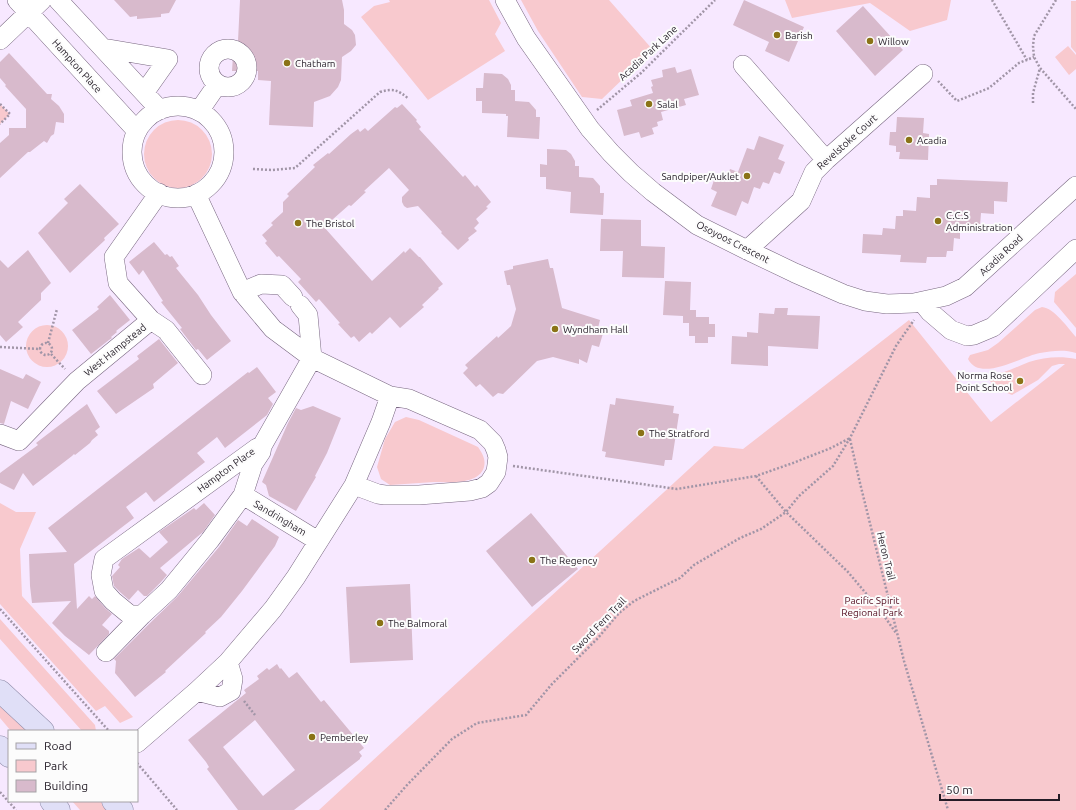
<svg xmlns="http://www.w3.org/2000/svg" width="1076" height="810" viewBox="0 0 1076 810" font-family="Ubuntu,sans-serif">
<rect width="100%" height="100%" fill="#f7e8ff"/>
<!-- green -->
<path fill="#f8c9ce" d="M389,0H489L501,23L495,34L505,51L428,100L361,17L374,6L390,2Z
M521,0H609L653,50L602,99L582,97L538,31Z
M785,0H951L947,20L910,31L870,3L792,18Z
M1071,1H1076V53L1071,47Z
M1068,46L1076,55V69L1069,75L1055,57Z
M0,104L10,114L0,124Z
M144 154a34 34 0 1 1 68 0a34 34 0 1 1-68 0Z
M1076,274V328L1054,302L1055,292Z
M1042,307C1054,308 1068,328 1076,337V353C1064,349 1051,351 1040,353C1022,356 980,383 968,359L970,355L988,350L998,343L1035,310Z
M909,320L991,422L1065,364H1059L1052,366L1038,380L1012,395C998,390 993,385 984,374C1001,376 1013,368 1029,362C1044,357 1061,356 1076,359V810H319L714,446L743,449Z
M26 346a21 21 0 1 1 42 0a21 21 0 1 1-42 0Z
M406,417L419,420L478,447C482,453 486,459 484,467C479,485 449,482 434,482C419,483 405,484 390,485L381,479L377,467L385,439L395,422Z
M0,503L16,512H36L20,549L22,596L133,717L120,723L105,706L96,711L0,604Z
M0,619L95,725L96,731H82L0,639Z
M0,701L30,731H11L0,718Z
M72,801H100L108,810H80Z"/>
<!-- building -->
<path fill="#d8bacc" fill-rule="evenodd" d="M114,0H176L169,13L161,14V17L137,19V16L130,17Z
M240,0H342L344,10V24L352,30L355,35L356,45L351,51L342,57L341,80L338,87L330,96L314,102L313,127L269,125L271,81L258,80V71H232L234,41H238Z
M744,0L804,27L789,62L765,51L769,42L733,25Z
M863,6L903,50L875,76L836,31Z
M9,53L47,94H52L51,99L59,106L64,114V123L56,122L54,134L51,136L47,143L44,141L30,152H28L0,178V143L9,135V128H26V109L5,86L6,85L0,78V62Z
M675,67L677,73L691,69L699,95L684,99L686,105L661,112L663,120L657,122L658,126L652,128L654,134L641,138L639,132L624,136L617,110L632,106L630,100L653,93L651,87L653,86L651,80L663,77L662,70Z
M484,73L502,74L508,79L511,85V90H515V101L529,102L536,110V117H540L539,139L507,137L508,116H506V114L482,113V101H476V88H483Z
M402,104L417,120L416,121L421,127L419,129L463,177L465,175L475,187L477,185L491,202L486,207L488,208L476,219L479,223L474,228L477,231L468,238L469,240L458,250L441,233L442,232L418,206L407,208L404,206L402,202V197L409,190L389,168L364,191L366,192L351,206L349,205L324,227L372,281L404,251L405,253L410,248L419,257H420L443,284L438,288L439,289L422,305L424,307L400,328L390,317L372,334L370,332L359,342L354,336L351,338L338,324L340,323L319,299L316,302L298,282L301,279L279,256L277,257L265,243L267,241L262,235L273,225L271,223L283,212V202L289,196L287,194L315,167L313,165L328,153L329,154L351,134L358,129L360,132L365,128L368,131L395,107L397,108Z
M897,117L924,118L923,133L929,134L928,160L899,159L900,152H896V146L889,145L890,132H896Z
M759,136L784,145L778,159L785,162L780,174L774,172L769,184L763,182L760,189L754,187L748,204L742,201L736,216L711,206L717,192L711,189L715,177L721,179L724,173L728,175L730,169L738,172L747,148L754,150Z
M547,149L566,150L571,154L575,161V166H579V177L593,178L600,186V193H604L603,215L570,213L571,192L546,189V177H540V164L547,165Z
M937,179L1008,182L1007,202L994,201V214L981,213L980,226H974V233L960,232V239L954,238L953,251H947L946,257H927L926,263L900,262L901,255L862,253L863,234L882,235L883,228L895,229L896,216H903V210L916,211L917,197L930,198V185H937Z
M80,184L119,224L104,238L105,240L70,273L38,233L68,203L64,199Z
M601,219L641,220V246L665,247L664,278L622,277L623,251H600Z
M154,242L165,255L167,254L170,257L172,256L179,266L176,268L198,295L211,315L231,341L207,360L198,349L196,350L180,329L182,328L161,302L163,301L159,295L143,270L139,275L129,262Z
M28,250L51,283L41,293V300L18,322L23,327L6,342L0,335V260L8,268Z
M548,259L550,268H553L562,308L600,320L598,328L604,330L599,347L592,345L587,363L579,359V364L553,357L537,361L503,394L498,393L493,397L480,384L476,387L463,373L468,368L465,365L497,336L498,338L511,326L516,309L510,285H507L504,271L513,269V266Z
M665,281L691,282L690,310H696V317H709V324H715V337H708V343H695V336H689V323H683V316L663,315Z
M110,295L130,320L116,331L117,332L111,337L112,338L109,340L91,354L72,330L99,309L97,307Z
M775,308H788L787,315L820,316L818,349L768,346V366L731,364L732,336L747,337V332L758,333L759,313L774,314Z
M159,339L178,363L153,384L154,388L116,414L97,391L139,359L137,356Z
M257,367L276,392L268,398L273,404L267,415L225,448L217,437L197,453L205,462L154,502L146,492L126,507L134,518L74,564L77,609L89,596L92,599L95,596L105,608L112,614L102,625L109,631V634L89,655L65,636L52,623L71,601L32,603L30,586L29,554L67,552L48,528L248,372L249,373Z
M0,369L23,379L26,374L41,382L28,409L11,401L4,424L0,423Z
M616,398L674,406L673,413L679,414L672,460H665L664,466L605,457L606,452L602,451L610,404L615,405Z
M87,404L100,427L95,431L98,435L92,440L90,443L75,455L74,454L72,456L33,486L23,473L14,490L0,483V473L38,445L36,443Z
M313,406L341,418L327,453L315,476L316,477L296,511L269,496L266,485L262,482L288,423L296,408L301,410Z
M204,503L215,515L203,532L160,568L167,575L161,582L147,596H144L138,590L129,600L121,593L114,586L112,576L120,567L118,565L122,559L139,548L150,558L168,542L159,532L194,508L196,510Z
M531,513L578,569L532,607L486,551Z
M252,519L279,537L275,546L242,591L221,617L205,632L206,633L165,671L166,672L135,697L115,673L116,661L114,659L150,623L177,597L219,547L238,520L247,526Z
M410,584L413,660L350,663L346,587Z
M277,664L280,669L281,668L289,678L297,672L321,702L324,700L364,748L359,752L362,756L360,758V759L294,810H238L207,769L209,767L206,762L188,740L246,693L244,690L259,679L257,676L267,668L269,670ZM255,720L295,770L263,796L223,747Z"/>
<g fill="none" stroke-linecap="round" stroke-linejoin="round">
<defs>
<path id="minor" d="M17,0L137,131
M58,0L160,110
M505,0L526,38L590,129L611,153L631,173L653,192L697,225L747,250L795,273L843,294L865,301L887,304L914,303L946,296L965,287L1076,186
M0,40L42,0
M103,48L168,59L144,93
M209 68a19 19 0 1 1 38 0a19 19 0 1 1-38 0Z
M743,65L826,160
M132 152a46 46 0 1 1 92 0a46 46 0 1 1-92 0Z
M199,111L217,85
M747,250L801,201L814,172L826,160L923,74
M242,292L261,284L282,285L293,297
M922,302L930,312L951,330L967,336L974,335L993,327L1076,249
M151,320L166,330L202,375
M0,434L19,441L77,381L151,320L118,283L114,257L159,193
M262,446L261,452L253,464L243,495L210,540L169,590L142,615H130L113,601L104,591L101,575L104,559L257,448Z
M262,446L312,358L308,315L300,305
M354,485L378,494L385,495H419L470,491L482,488L489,483L496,472L498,457L496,450L493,443L480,430L409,399L390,396
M243,495L318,541
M106,652L142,615
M197,691L220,697L231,691L233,679L228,662
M137,743L197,691L228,662L273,609L296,577L354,485L381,422L390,396L312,358L273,329L242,292L196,194"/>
<path id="major" d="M0,691L43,731
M0,747L9,756
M51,801L59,810
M113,801L122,810"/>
</defs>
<!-- minor casing -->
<use href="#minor" stroke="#786780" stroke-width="20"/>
<!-- major casing -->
<use href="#major" stroke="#908daa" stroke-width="23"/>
<!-- path -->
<path stroke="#a195a7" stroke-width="2.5" stroke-dasharray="2 2" stroke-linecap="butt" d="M992,0L1027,60
M1056,0L1034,36L1033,46L1034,57L1040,68L1076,109
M938,81L957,101L989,88L1019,63L1034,57
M1033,103V93L1040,68
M0,104L10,114L0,124
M597,110L641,73L715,0
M253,169L272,170L295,168L380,92C394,88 398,90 409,99
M40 349a6 6 0 1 1 12 0a6 6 0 1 1-12 0Z
M48,343L57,309
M0,347L40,349
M51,354L65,369
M850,439L859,479L904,661L948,810
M513,466L677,489L756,476L793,463L831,448L850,438
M756,476L786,512L848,572L880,610L896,633
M0,609L109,731
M244,701L255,715
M137,763L177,810
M0,792L16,810
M385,810L407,785L452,739L477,723L526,715L552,684L598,638L619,613L634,601L680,578L694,565L740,538L761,529L786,512L799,496L833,466L850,438L896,346L914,320"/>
<!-- minor -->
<use href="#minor" stroke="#fff" stroke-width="19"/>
<!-- major -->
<use href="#major" stroke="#e0dff7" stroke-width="22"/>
</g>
<!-- markers -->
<g fill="#8a7316" stroke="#fcfcfc" stroke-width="1.5">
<circle cx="777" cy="35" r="4"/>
<circle cx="870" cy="41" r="4"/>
<circle cx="287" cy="63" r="4"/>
<circle cx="649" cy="104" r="4"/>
<circle cx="909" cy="140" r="4"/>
<circle cx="747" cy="176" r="4"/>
<circle cx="938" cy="221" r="4"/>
<circle cx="298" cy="223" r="4"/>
<circle cx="555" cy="329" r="4"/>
<circle cx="1020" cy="381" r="4"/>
<circle cx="641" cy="433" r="4"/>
<circle cx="532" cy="560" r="4"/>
<circle cx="380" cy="623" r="4"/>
<circle cx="312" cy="737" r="4"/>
</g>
<g text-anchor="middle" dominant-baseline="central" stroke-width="4" stroke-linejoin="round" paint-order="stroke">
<!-- poi labels -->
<g font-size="10" fill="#231c26" stroke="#fcfcfc" text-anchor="start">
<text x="785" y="35">Barish</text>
<text x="878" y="41">Willow</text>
<text x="295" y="63">Chatham</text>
<text x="657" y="104">Salal</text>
<text x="917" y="140">Acadia</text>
<text x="739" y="176" text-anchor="end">Sandpiper/Auklet</text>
<text x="946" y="215">C.C.S<tspan x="946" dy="12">Administration</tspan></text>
<text x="306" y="223">The Bristol</text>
<text x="563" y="329">Wyndham Hall</text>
<text x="1012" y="375" text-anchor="end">Norma Rose<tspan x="1012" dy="12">Point School</tspan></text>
<text x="649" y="433">The Stratford</text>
<text x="540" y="560">The Regency</text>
<text x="388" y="623">The Balmoral</text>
<text x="320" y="737">Pemberley</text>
</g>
<!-- street labels -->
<g font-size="10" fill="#231c26" stroke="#fcfcfc">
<text transform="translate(648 53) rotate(-43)">Acadia Park Lane</text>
<text transform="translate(77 66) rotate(48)">Hampton Place</text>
<text transform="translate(847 142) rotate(-42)">Revelstoke Court</text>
<text transform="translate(733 242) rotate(27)">Osoyoos Crescent</text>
<text transform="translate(1001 255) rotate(-43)">Acadia Road</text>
<text transform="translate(115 350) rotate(-39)">West Hampstead</text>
<text transform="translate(226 470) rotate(-36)">Hampton Place</text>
<text transform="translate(280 518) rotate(31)">Sandringham</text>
<text transform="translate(886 556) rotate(76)">Heron Trail</text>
<text transform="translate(599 625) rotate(-46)">Sword Fern Trail</text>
</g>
<!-- park labels -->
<g font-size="10" fill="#530d20" stroke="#fcfcfc">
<text x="872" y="600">Pacific Spirit<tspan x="872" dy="12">Regional Park</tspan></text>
</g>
</g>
<!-- legend -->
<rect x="8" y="730" width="130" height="72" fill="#fcfcfc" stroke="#a5a2a6"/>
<rect x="16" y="743" width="20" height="6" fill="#e0dff7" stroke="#a5a2a6"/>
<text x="44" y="750" font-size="12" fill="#231c26">Road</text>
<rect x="16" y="760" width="20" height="12" fill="#f8c9ce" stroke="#a5a2a6"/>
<text x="44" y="770" font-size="12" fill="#231c26">Park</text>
<rect x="16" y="780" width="20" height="12" fill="#d8bacc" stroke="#a5a2a6"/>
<text x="44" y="790" font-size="12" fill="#231c26">Building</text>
<!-- scale -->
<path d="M940 794v6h119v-6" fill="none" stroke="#231c26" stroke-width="2"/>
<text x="946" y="794" font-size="12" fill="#231c26" stroke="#fcfcfc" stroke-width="3" paint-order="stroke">50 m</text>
</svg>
